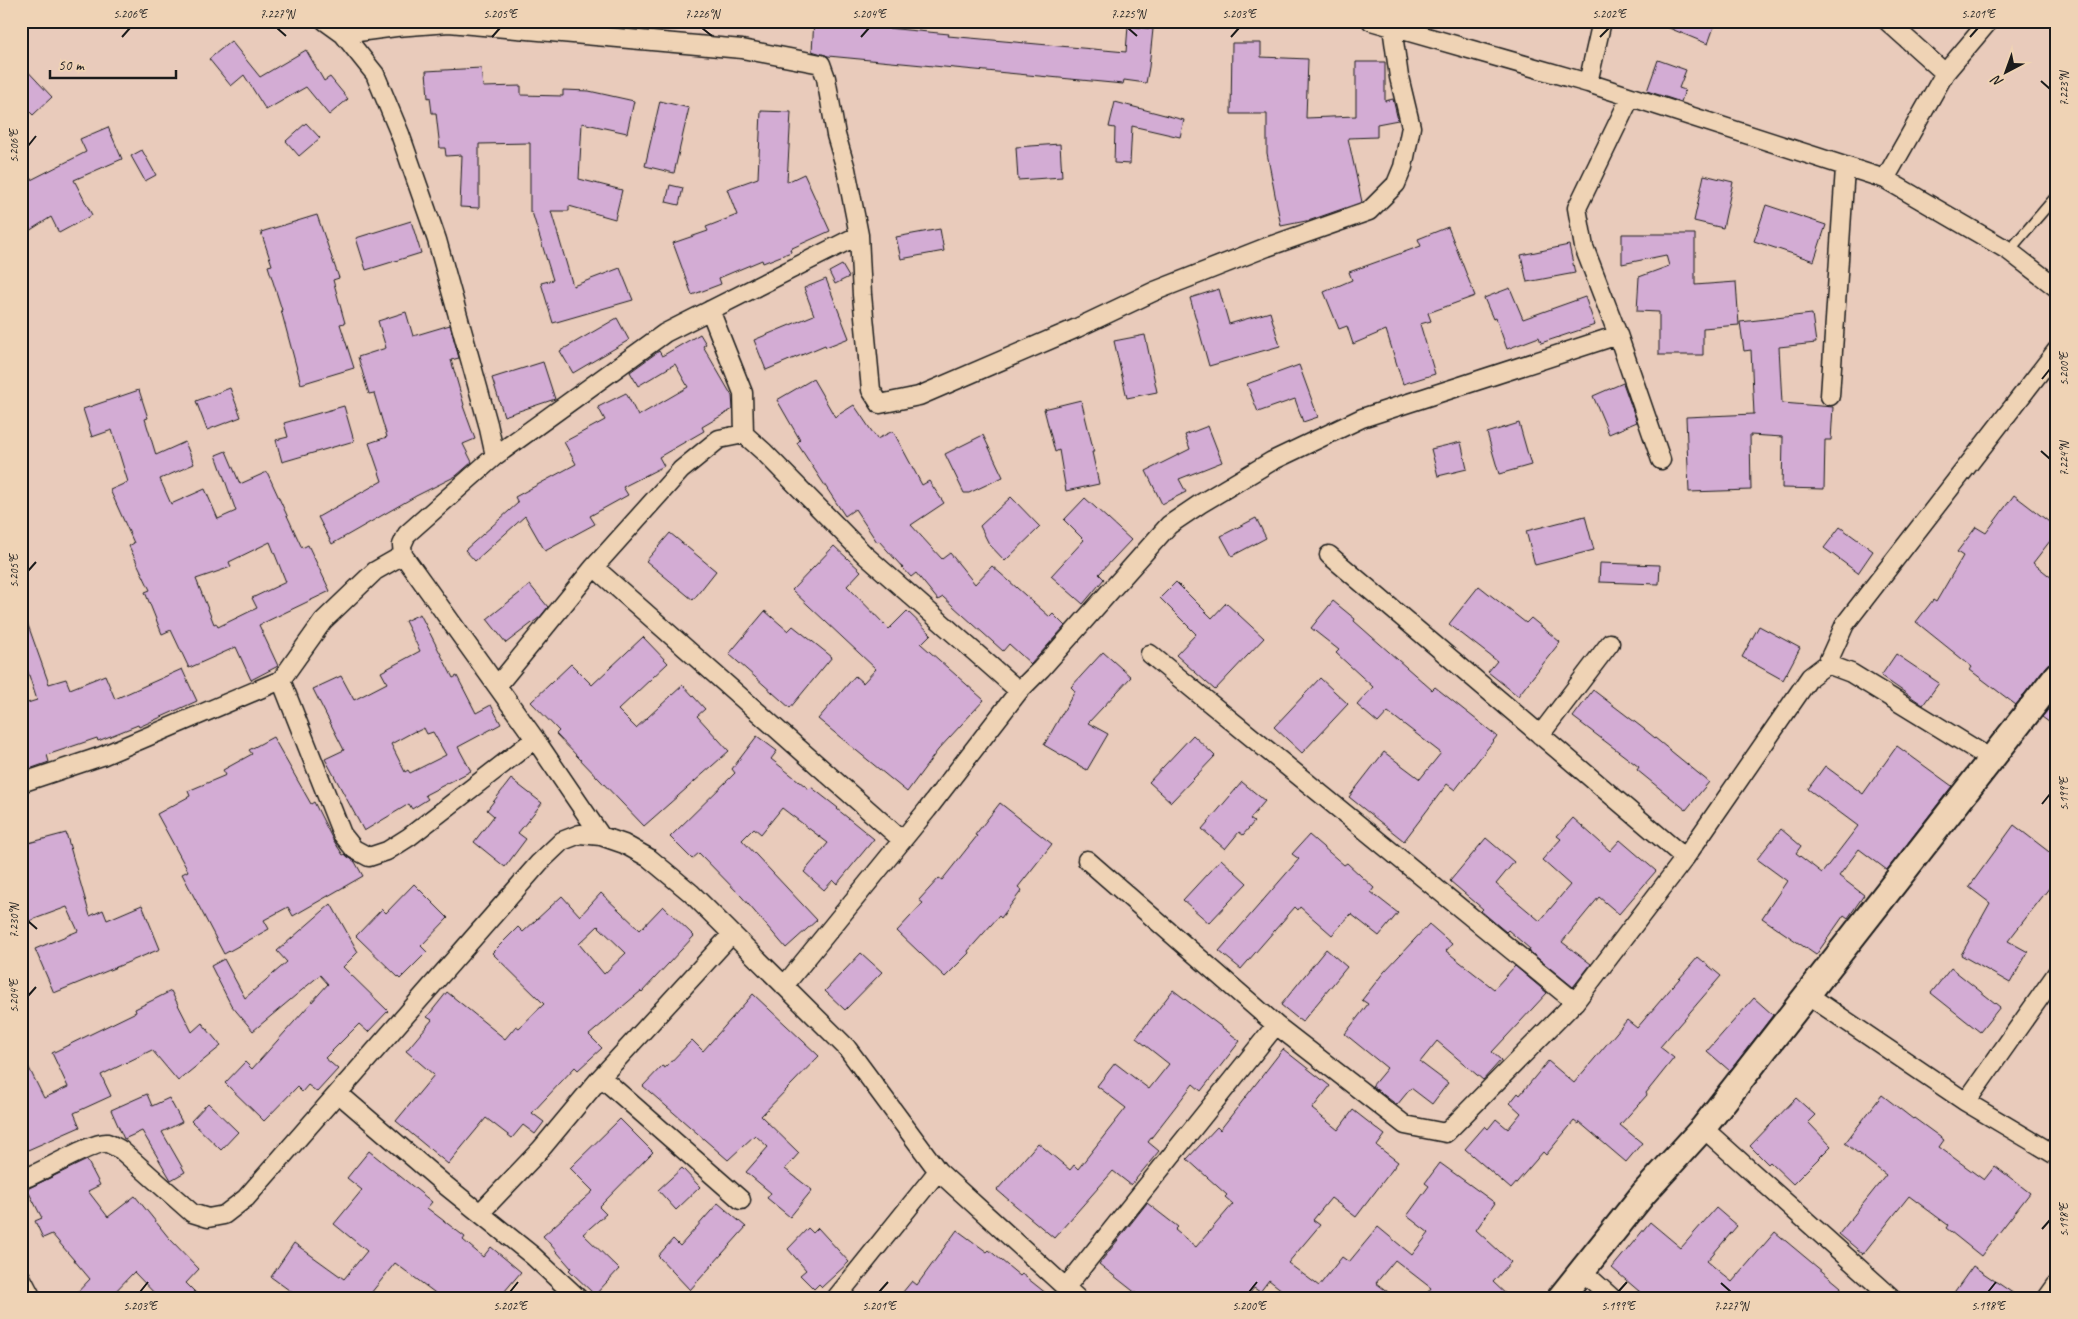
<svg xmlns="http://www.w3.org/2000/svg" width="2078" height="1319" viewBox="0 0 2078 1319" font-family="Caveat,sans-serif">
<rect width="100%" height="100%" fill="#e9cbbb"/>
<filter id="ink" filterUnits="userSpaceOnUse"><feTurbulence type="fractalNoise" baseFrequency=".02" numOctaves="2"/><feDisplacementMap in="SourceGraphic" scale="10" xChannelSelector="R" yChannelSelector="G"/><feConvolveMatrix kernelMatrix="1 2 1 2 8 2 1 2 1" color-interpolation-filters="sRGB"/></filter>
<g filter="url(#ink)">
<!-- building -->
<path fill="#d3acd4" stroke="#1c1c1c" fill-rule="evenodd" d="M814,21L949,34L948,36L1126,52L1128,26L1153,29L1149,67L1146,83L1124,80L1123,84L828,56L812,51Z
M1652,21H1716L1708,44Z
M231,41L260,77L306,50L324,81L330,77L348,99L329,115L306,87L266,110L244,75L231,86L209,59Z
M1232,43H1261V57L1308,59L1306,118L1356,116V62H1385V101L1393,99L1398,120L1377,124V137L1348,138L1362,202L1311,220L1281,226L1267,153V114H1231Z
M1658,60L1686,70L1679,88L1685,90L1681,102L1647,91Z
M21,64L52,97L33,115L29,111L21,118Z
M481,68L483,87L521,86V95L563,96V90L589,91L634,101L627,133L582,123L579,179L622,190L615,219L569,206V211H551L573,286L620,268L633,300L553,323L541,283L553,280L532,212H530V143L479,144V208L460,207L462,155L446,156L445,148H440L436,113H432L430,97L428,98L426,71Z
M660,101L689,108L674,173L645,166Z
M1115,102L1184,120L1180,137L1132,126L1130,164L1114,163L1115,128L1109,127Z
M761,111L791,112L787,182L804,174L830,231L790,249L791,252L763,263L762,260L719,278L721,284L692,295L673,243L708,231L706,227L737,215L727,189L758,178Z
M306,123L320,138L299,156L286,141Z
M108,127L122,159L74,180L92,215L59,233L51,217L21,236V185L86,152L80,139Z
M1060,144L1062,177L1018,180L1016,147Z
M142,150L156,175L145,181L131,156Z
M1704,175L1733,182L1723,228L1694,221Z
M670,185L683,188L679,205L666,202Z
M1766,205L1826,225L1814,261L1754,241Z
M317,215L339,278L333,280L345,323L340,324L354,368L301,384L281,310H282L268,266L272,265L261,232Z
M411,221L421,253L366,270L356,238Z
M1448,227L1475,296L1428,313L1431,321L1420,324L1435,374L1403,384L1386,330L1353,344L1347,326L1339,329L1324,292L1352,280L1349,272L1421,246L1418,239Z
M940,229L944,251L901,259L896,237Z
M1622,234H1695V285L1736,282L1739,325L1703,328V355H1659V312L1637,311L1639,277L1669,266L1666,255L1622,264Z
M1569,245L1575,273L1527,282L1521,255Z
M842,265L849,277L835,284L829,272Z
M826,279L849,338L826,347L825,345L766,370L754,340L814,315L804,288Z
M1510,288L1523,319L1585,297L1595,325L1541,343L1539,337L1507,349L1496,318L1493,319L1484,298Z
M1219,289L1229,324L1270,312L1280,346L1209,366L1190,298Z
M406,312L413,336L450,325L459,358L451,360L464,405L463,406L475,439L463,444L472,462L456,476L416,496L332,544L318,517L382,481L369,443L387,437L374,393L369,394L358,357L386,348L378,321Z
M1812,314L1816,343L1779,347L1782,403L1833,407L1831,440H1825L1824,489L1782,488L1783,437L1750,435L1751,490L1689,492L1686,417L1754,414L1751,350L1744,351L1740,322Z
M617,318L629,340L573,373L560,351Z
M700,334L706,344L703,346L732,396L733,409L702,427L704,431L659,457L664,466L623,487L628,495L590,516L595,524L545,551L525,516L475,561L465,550L518,503L515,497L576,464L564,442L605,420L598,407L626,393L638,416L688,387L675,364L638,386L630,372L659,351L662,356Z
M1145,335L1157,392L1127,398L1114,341Z
M543,362L555,399L504,416L492,378Z
M1299,365L1318,417L1303,422L1295,399L1258,412L1247,384Z
M813,379L835,417L854,405L877,439L893,431L922,485L929,481L944,503L911,525L942,559L950,553L975,584L992,566L1050,617L1053,614L1065,626L1031,664L1009,644L1003,651L943,597L938,600L916,573L911,577L879,541L877,542L855,509L845,516L797,443L800,440L777,400Z
M1623,383L1637,422L1609,434L1593,396Z
M230,388L241,417L207,430L196,401Z
M139,390L148,418L145,419L156,455L185,442L194,464L160,479L171,504L205,489L218,519L236,511L216,455L226,451L240,484L267,472L302,548L308,545L330,591L259,625L278,666L251,680L236,647L189,668L171,630L162,634L145,592L150,590L129,546L134,543L110,490L128,482L112,430L92,437L83,409ZM270,542L286,582L252,598L257,608L218,627L216,623L214,624L196,579L231,567L229,562Z
M1081,400L1094,452H1092L1099,484L1066,491L1059,450L1055,452L1044,409Z
M344,406L354,441L282,462L276,440L288,437L284,423Z
M1519,423L1531,465L1499,474L1487,433Z
M1208,426L1222,462L1179,479L1186,492L1162,504L1146,471L1190,449L1185,435Z
M983,435L1003,477L969,493H964L945,454Z
M1461,442L1467,469L1438,476L1431,449Z
M2014,495L2057,528V532L2033,563L2057,582V661L2051,662L2046,666L2016,705L1970,670L1972,667L1916,622L1933,600L1936,602L1963,556L1957,552L1976,527L1986,533Z
M1011,497L1040,527L1005,561L989,544L980,526Z
M1085,498L1131,540L1099,574L1104,579L1083,604L1051,576L1084,540L1064,520Z
M1585,516L1594,550L1535,565L1526,531Z
M1256,518L1266,538L1232,556L1221,536Z
M1840,527L1873,551L1858,573L1824,548Z
M670,533L716,571L693,600L646,561Z
M834,546L861,571L847,586L889,629L907,611L931,634L921,644L984,700L938,750L907,792L818,719L855,676L863,683L876,669L792,590Z
M1600,563L1660,565L1659,584L1599,582Z
M1176,582L1212,618L1226,603L1264,638L1215,690L1176,655L1196,634L1160,598Z
M530,585L548,607L540,617L506,643L487,619Z
M1479,586L1526,623L1531,618L1560,642L1518,696L1488,672L1497,661L1449,624Z
M1333,601L1355,619L1354,621L1432,690L1435,687L1497,736L1455,790L1447,784L1404,841L1349,797L1384,752L1420,779L1441,753L1388,712L1378,723L1357,705L1373,687L1336,653L1339,650L1311,628Z
M21,611H23L49,684L66,679L70,689L105,675L115,699L182,669L197,701L139,727L138,725L98,741L97,738L47,755L49,762L21,772V705L37,700L26,666L21,668Z
M765,611L788,631L793,626L832,657L790,708L729,654Z
M420,614L453,678L457,676L476,713L491,705L501,724L458,747L471,771L425,795L428,799L412,809L409,804L364,831L325,759L344,750L313,689L341,676L354,700L387,683L381,672L420,651L405,621ZM424,728L427,734L433,732L446,755L410,773L408,770L405,772L391,744L415,731L416,732Z
M1759,626L1800,648L1783,680L1742,657Z
M643,637L668,663L618,710L636,728L683,685L705,709L697,716L729,751L644,826L556,734L559,731L531,702L571,664L592,685Z
M1103,652L1131,677L1088,723L1108,734L1087,770L1044,745L1075,691L1071,687Z
M1896,654L1939,683L1923,705L1881,676Z
M1320,678L1348,704L1302,753L1274,727Z
M1593,690L1644,729L1709,782L1686,810L1637,770L1639,767L1573,717Z
M2057,699V728L2042,717Z
M1193,735L1215,756L1171,802L1149,782Z
M757,736L777,751L771,759L809,789L811,787L838,808L837,809L874,839L837,884L833,880L824,890L804,872L828,843L782,808L761,834L754,828L742,840L817,920L786,948L742,897L699,853L692,859L670,837L735,773L732,769Z
M273,737L311,804L314,802L332,838L343,855L345,854L355,862L363,876L293,916L288,907L264,920L269,929L224,954L182,874L188,871L157,814L190,796L188,791L226,775L223,770L252,754L249,750Z
M1897,746L1952,786L1887,870L1859,849L1839,876L1864,895L1848,918L1844,915L1816,955L1762,918L1787,881L1757,859L1781,829L1801,846L1796,853L1822,873L1858,826L1808,789L1825,766L1863,794Z
M511,779L542,803L518,833L526,839L505,867L474,842L494,816L487,810Z
M1242,782L1265,801L1250,819L1254,822L1243,835L1239,832L1225,849L1202,829Z
M1000,803L1052,844L1018,887L1022,890L1001,918L999,916L968,951L969,953L945,977L897,931L923,903L919,900L939,878L942,880L977,836L975,835Z
M1573,818L1610,851L1620,840L1656,871L1619,914L1599,897L1562,942L1591,964L1573,987L1529,951L1530,949L1508,930L1506,932L1481,911L1483,909L1450,881L1486,838L1514,862L1496,884L1540,921L1570,885L1542,860L1561,839L1557,836Z
M2014,825L2057,858V878L2008,941L2028,952L2010,983L1961,955L1990,903L1969,887Z
M66,833L90,916L103,910L107,920L142,905L160,949L54,993L35,949L78,931L67,907L21,924V845Z
M1309,835L1344,865L1347,863L1374,888L1371,892L1398,913L1379,936L1351,914L1332,935L1300,907L1298,910L1295,907L1241,969L1219,951L1299,859L1292,854Z
M1221,859L1247,883L1209,923L1183,900Z
M414,884L448,918L421,946L427,952L400,979L356,936L382,909L386,913Z
M601,893L640,930L663,906L694,936L642,992L641,991L589,1035L602,1048L578,1070L575,1067L532,1113L544,1122L535,1134L523,1125L512,1138L486,1118L448,1164L396,1121L434,1075L406,1051L432,1020L427,1017L447,992L505,1039L516,1026L519,1028L544,1004L492,953L518,927L523,932L562,896L580,916ZM598,926L626,953L604,974L579,944Z
M331,904L358,952L343,967L388,1011L368,1032L359,1024L325,1058L338,1069L317,1092L308,1085L302,1092L297,1087L264,1121L225,1083L245,1062L252,1069L328,984L320,975L253,1031L231,1005L211,966L224,959L245,998L287,962L277,951Z
M1429,924L1452,944L1446,951L1494,989L1515,966L1547,993L1492,1052L1501,1060L1483,1080L1437,1041L1420,1062L1448,1083L1432,1104L1411,1088L1397,1105L1372,1086L1387,1068L1345,1034L1368,1004L1362,1000L1384,972Z
M1326,949L1347,967L1302,1022L1281,1005Z
M861,953L882,972L845,1010L825,991Z
M1698,957L1721,976L1660,1047L1674,1058L1646,1093L1647,1095L1620,1125L1642,1143L1626,1162L1579,1122L1578,1124L1574,1121L1546,1155L1543,1152L1511,1189L1465,1149L1485,1126L1488,1129L1496,1119L1508,1129L1521,1113L1510,1103L1518,1093L1520,1095L1548,1061L1574,1083L1627,1020L1637,1028Z
M1951,968L2000,1007L1980,1032L1931,993Z
M1173,990L1240,1041L1201,1091L1193,1084L1148,1142L1159,1151L1131,1185L1113,1171L1054,1238L997,1190L1038,1143L1070,1170L1074,1165L1078,1169L1126,1108L1097,1086L1115,1063L1149,1089L1169,1064L1136,1038Z
M171,991L192,1032L202,1023L221,1046L178,1081L152,1050L101,1075L111,1096L74,1113L80,1127L21,1153V1052L44,1098L68,1087L52,1053L136,1012L135,1009Z
M753,994L819,1056L761,1116L799,1153L785,1169L812,1190L790,1217L767,1198L771,1193L746,1172L768,1147L755,1135L728,1160L643,1086L662,1066L665,1068L692,1040L703,1051Z
M1754,998L1773,1015L1730,1071L1707,1051Z
M1283,1049L1330,1086L1312,1109L1338,1130L1353,1110L1385,1135L1377,1146L1398,1162L1356,1217L1331,1198L1313,1220L1320,1225L1288,1263L1319,1286L1342,1257L1349,1262L1378,1227L1412,1255L1429,1233L1407,1216L1429,1186L1425,1183L1440,1163L1495,1203L1476,1230L1511,1262L1493,1282L1510,1298H1434L1428,1292L1431,1288L1395,1260L1376,1283L1396,1298H1292L1269,1280L1260,1292L1254,1288L1246,1298H1142L1099,1264L1147,1203L1178,1227L1175,1230L1196,1247L1233,1204L1225,1197L1227,1195L1187,1159L1217,1127L1220,1130Z
M147,1094L152,1106L169,1098L182,1122L162,1132L185,1172L171,1180L142,1131L124,1139L111,1110Z
M1882,1095L1913,1119L1914,1118L1944,1140L1939,1147L1984,1180L1995,1166L2030,1193L1981,1256L1946,1228L1948,1225L1909,1196L1863,1254L1839,1234L1886,1175L1845,1143Z
M1796,1098L1815,1115L1808,1122L1831,1146L1793,1184L1770,1162L1768,1164L1750,1146Z
M208,1103L238,1132L221,1150L191,1121Z
M620,1119L653,1152L599,1207L606,1214L583,1234L619,1269L595,1295L569,1270L571,1268L543,1236L593,1191L570,1168Z
M369,1151L432,1202L427,1208L465,1237L463,1240L483,1257L491,1247L521,1272L499,1298H442L395,1263L367,1298H300L271,1277L294,1243L344,1279L367,1251L334,1224L362,1190L347,1178Z
M87,1160L100,1185L88,1191L108,1217L135,1196L169,1238L199,1269L186,1283L201,1298H159L134,1272L109,1298H72L90,1279L52,1234L43,1238L35,1221L42,1218L27,1189Z
M682,1168L700,1187L676,1210L658,1190Z
M718,1203L746,1227L690,1290L658,1256L673,1239L680,1246Z
M1716,1208L1737,1226L1707,1261L1732,1282L1775,1232L1841,1287L1840,1289L1850,1298H1647L1612,1268L1650,1222L1681,1248Z
M808,1228L813,1233L818,1228L849,1262L822,1287L819,1284L814,1289L800,1275L806,1270L788,1249Z
M957,1230L987,1252L989,1250L1020,1276L1022,1274L1052,1298H898L912,1281L917,1285Z
M1973,1266L2020,1298H1950Z"/>
<g fill="none" stroke-linecap="round" stroke-linejoin="round">
<defs>
<path id="lane" d="M2009,251L2057,195"/>
<path id="street" d="M325,21L343,34L375,74L400,134L437,240L488,424L495,456L407,534L402,545L403,555L535,739L601,836
M1371,21L1588,83L1885,179L2009,251L2057,288
M1887,21L1945,73
M343,34L396,27L449,23L742,49L821,64L826,78L836,135L846,169L859,235L862,295L871,390L880,404L919,396L1077,328L1155,291L1267,247L1369,211L1396,184L1403,167L1411,127L1399,77L1392,27
M1588,83L1602,21
M1630,98L1577,208L1584,247L1618,335L1661,460
M1885,179L1945,73L1989,21
M710,310L743,393L744,434
M1830,396L1845,168
M495,456L665,333L859,235
M1329,555L1685,858
M594,567L902,840
M1150,654L1575,1002
M1827,664L1845,624L2057,350
M281,680L342,834L354,849L369,857L387,851L409,837L535,739
M497,686L594,567L681,470L719,439L744,434L764,452L865,555L1019,691
M1540,735L1610,643
M21,783L102,756L281,680L323,621L375,571L403,555
M1087,860L1276,1025L1405,1125L1446,1133L1575,1002L1685,858L1810,677L1827,664L1851,673L1991,759
M784,986L927,810L1019,691L1041,669L1169,525L1200,504L1272,461L1362,418L1618,335
M1808,995L1966,1102L2057,973
M601,1077L741,1200
M338,1093L445,1185L533,1256L578,1298
M1966,1102L2057,1156
M1703,1128L1892,1298
M21,1180C41,1173 93,1141 107,1143C111,1144 117,1148 121,1150L192,1213L208,1218L224,1215L246,1198L539,863L562,841L580,834L601,836L624,844L649,858L691,893L847,1048L938,1171L1077,1298
M480,1213L541,1149L601,1077L732,934
M1582,1271L1612,1298
M21,1277L32,1298
M1066,1287L1276,1025
M836,1298L938,1171
M2047,1298L2057,1284"/>
<path id="secondary" d="M1560,1298L1644,1193L1703,1128L2057,675"/>
</defs>
<!-- lane casing -->
<use href="#lane" stroke="#1c1c1c" stroke-width="12"/>
<!-- street casing -->
<use href="#street" stroke="#1c1c1c" stroke-width="21"/>
<!-- secondary casing -->
<use href="#secondary" stroke="#1c1c1c" stroke-width="29"/>
<!-- lane -->
<use href="#lane" stroke="#efd3b5" stroke-width="9"/>
<!-- street -->
<use href="#street" stroke="#efd3b5" stroke-width="18"/>
<!-- secondary -->
<use href="#secondary" stroke="#efd3b5" stroke-width="25"/>
</g>
</g>
<!-- ticks -->
<path fill="none" stroke="#1c1c1c" stroke-width="2" d="M277,28L286,36M702,28L712,36M1128,28L1137,36M122,37L130,28M492,37L500,28M861,37L869,28M1231,37L1239,28M1600,37L1609,28M1970,37L1978,28M2041,81L2050,89M28,146L36,136M2042,379L2050,369M2041,451L2050,459M28,571L36,562M2042,804L2050,794M28,921L37,929M28,996L36,987M2042,1229L2050,1220M1721,1283L1731,1292M140,1292L148,1282M510,1292L518,1282M879,1292L888,1282M1249,1292L1257,1282M1618,1292L1627,1282M1988,1292L1996,1282"/>
<!-- margin -->
<rect width="2078" height="1319" fill="none" stroke="#efd3b5" stroke-width="55"/>
<!-- north arrow -->
<g transform="translate(2006 72) rotate(221)" stroke="#efd3b5" stroke-width="4" paint-order="stroke">
<path d="M0-4L9 19L0 12L-9 19Z" fill="#1c1c1c"/>
<text y="-8" font-size="14" font-weight="bold" text-anchor="middle" fill="#1c1c1c">N</text>
</g>
<!-- scale -->
<path d="M50 70v8h126v-8" fill="none" stroke="#1c1c1c" stroke-width="2.5"/>
<text x="58" y="70" font-size="15" fill="#1c1c1c" stroke="#efd3b5" stroke-width="4" paint-order="stroke">50 m</text>
<rect x="28" y="28" width="2022" height="1264" fill="none" stroke="#1c1c1c" stroke-width="2"/>
<g font-size="12" text-anchor="middle" fill="#1c1c1c">
<text x="130" y="18">5.206°E</text>
<text x="277" y="18">7.227°N</text>
<text x="500" y="18">5.205°E</text>
<text x="702" y="18">7.226°N</text>
<text x="869" y="18">5.204°E</text>
<text x="1128" y="18">7.225°N</text>
<text x="1239" y="18">5.203°E</text>
<text x="1609" y="18">5.202°E</text>
<text x="1978" y="18">5.201°E</text>
<text transform="translate(2064 89) rotate(-90)" y="4">7.223°N</text>
<text transform="translate(14 146) rotate(-90)" y="4">5.206°E</text>
<text transform="translate(2064 369) rotate(-90)" y="4">5.200°E</text>
<text transform="translate(2064 459) rotate(-90)" y="4">7.224°N</text>
<text transform="translate(14 571) rotate(-90)" y="4">5.205°E</text>
<text transform="translate(2064 794) rotate(-90)" y="4">5.199°E</text>
<text transform="translate(14 921) rotate(-90)" y="4">7.230°N</text>
<text transform="translate(14 996) rotate(-90)" y="4">5.204°E</text>
<text transform="translate(2064 1220) rotate(-90)" y="4">5.198°E</text>
<text x="140" y="1310">5.203°E</text>
<text x="510" y="1310">5.202°E</text>
<text x="879" y="1310">5.201°E</text>
<text x="1249" y="1310">5.200°E</text>
<text x="1618" y="1310">5.199°E</text>
<text x="1731" y="1310">7.227°N</text>
<text x="1988" y="1310">5.198°E</text>
</g>
</svg>
